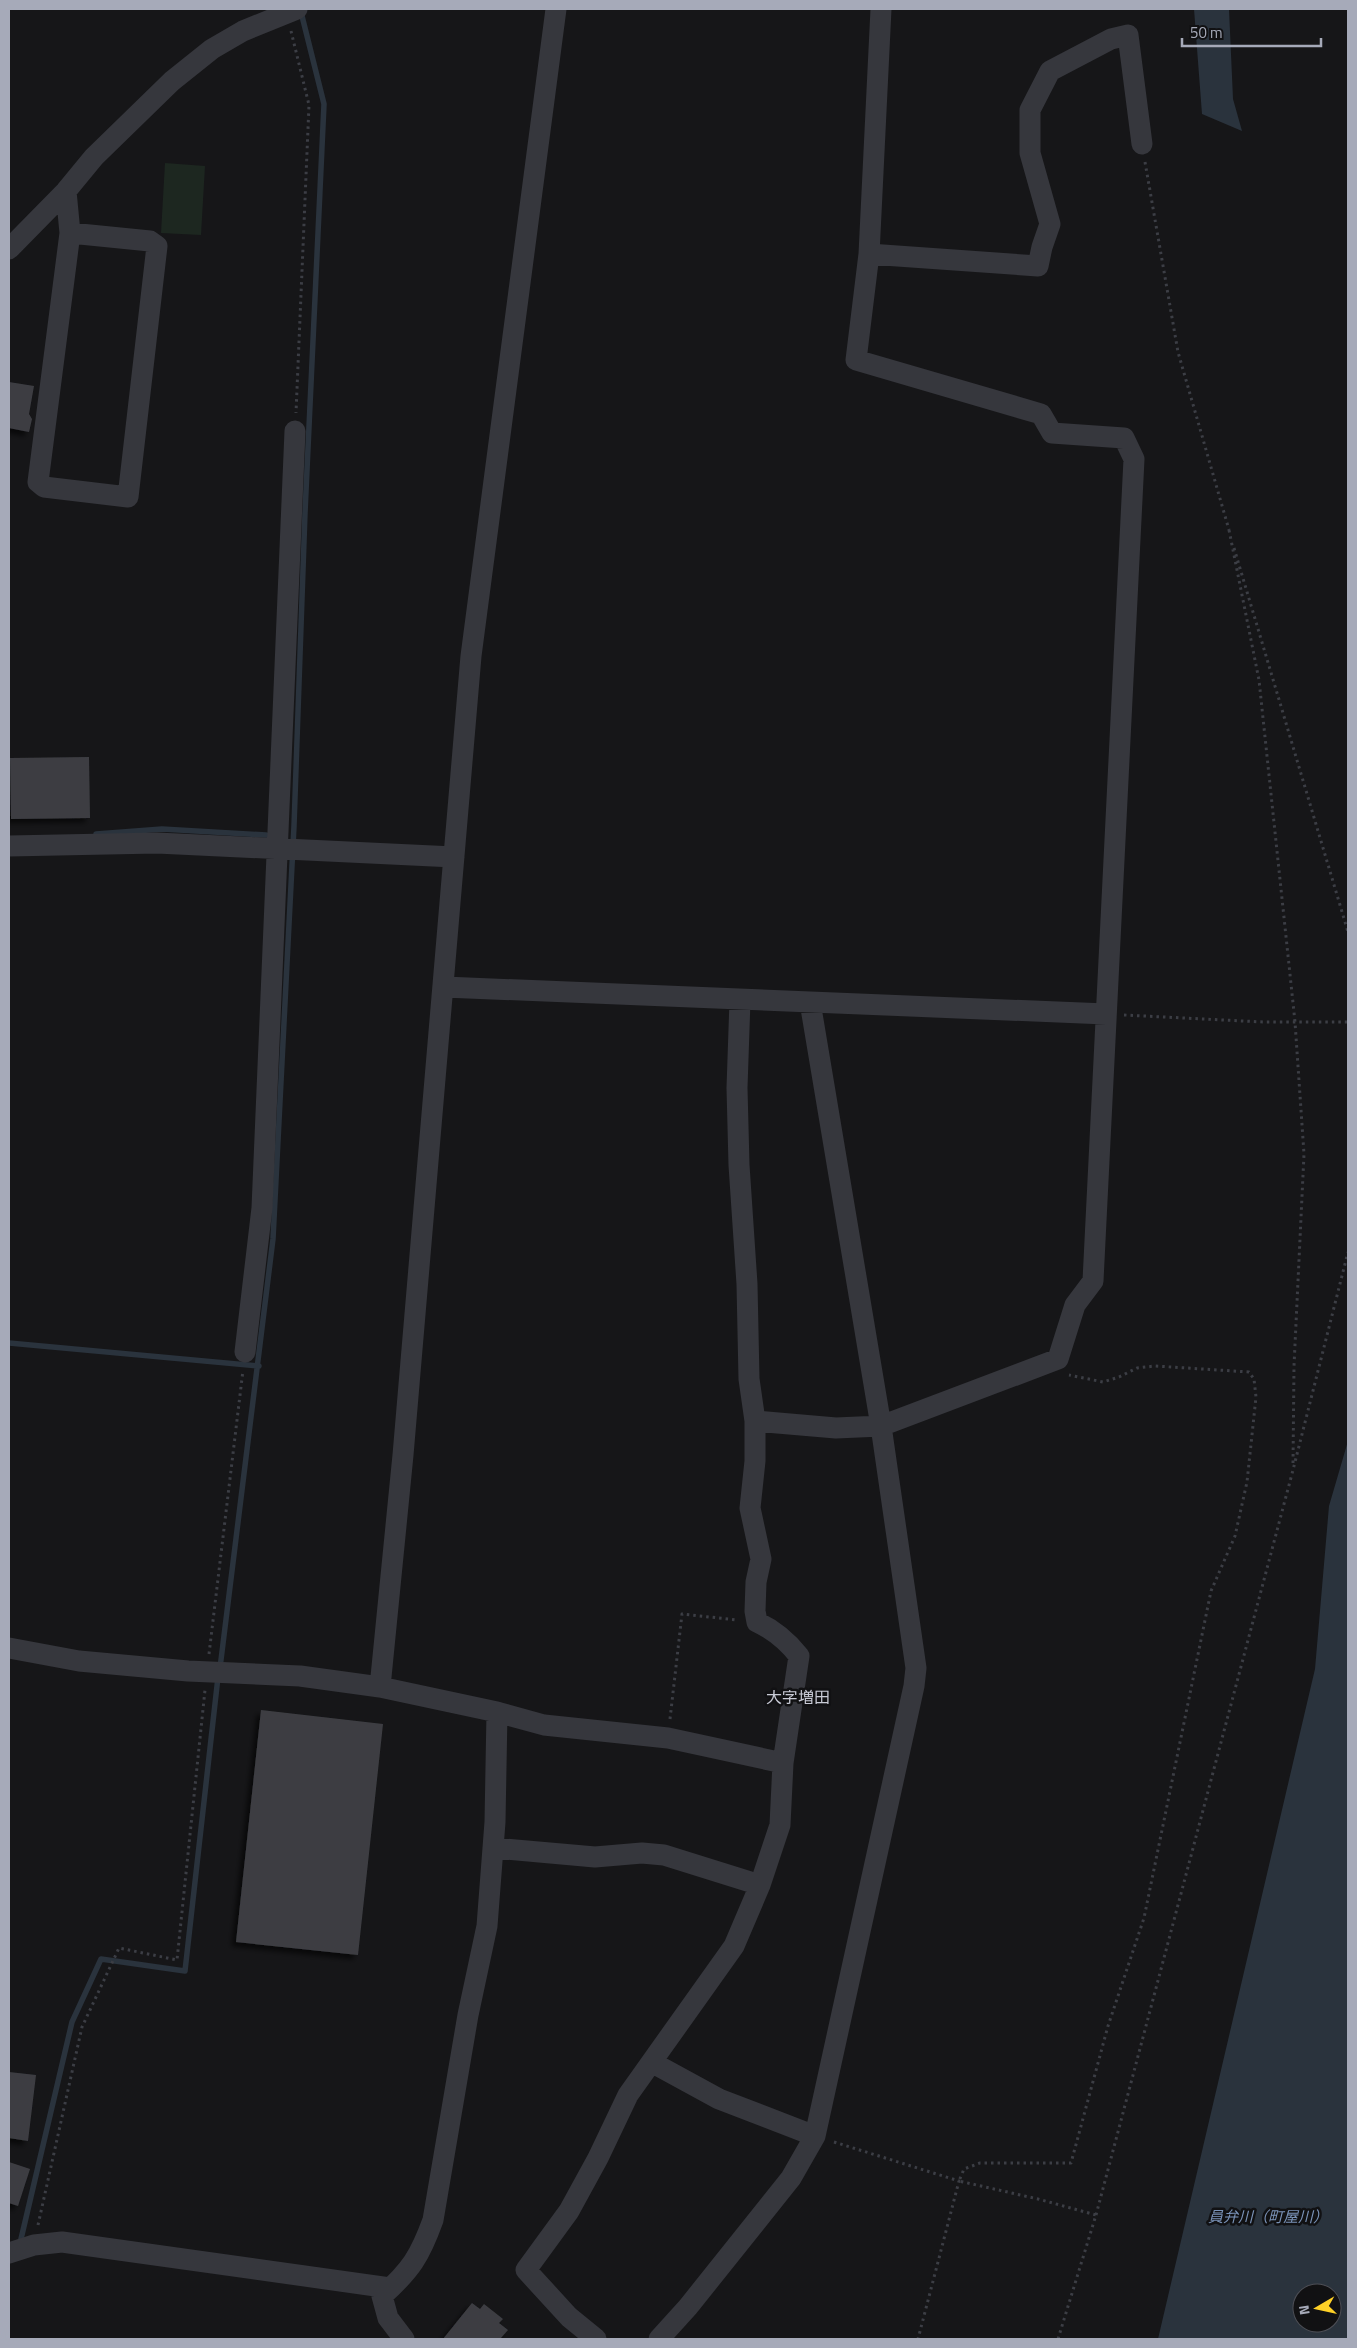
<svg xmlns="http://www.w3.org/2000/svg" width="1357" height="2348" viewBox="0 0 1357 2348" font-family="'Titillium Web','Noto Sans JP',sans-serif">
<defs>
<filter id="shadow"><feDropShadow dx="-4.5" dy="4.5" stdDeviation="2.5" flood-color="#0009"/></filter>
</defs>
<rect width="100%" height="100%" fill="#161618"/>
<!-- green -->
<path fill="#1d2720" d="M165,163L205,166L201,235L161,233Z"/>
<!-- water -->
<path fill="#2a333d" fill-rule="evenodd" d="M1194,9H1229L1233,99L1242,131L1202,114Z
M1348,1441V2339H1158L1315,1669L1329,1506ZM1302,2293H1332V2323H1302Z"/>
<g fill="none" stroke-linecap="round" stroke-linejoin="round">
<!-- stream -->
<path stroke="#2a333d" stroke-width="5.5" d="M96,834L162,829L266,835
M9,1343L259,1366
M220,1668L273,1239L294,826L305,513L324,104L301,12
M21,2239L72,2022L101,1959L185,1971L218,1677"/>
</g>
<!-- building -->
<path fill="#3d3e43" filter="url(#shadow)" d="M9,382L34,386L29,414L32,419L29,432L9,428Z
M89,757L90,818L11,819L10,758Z
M261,1710L383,1724L358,1955L236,1942Z
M9,2072L36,2075L28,2141L9,2138Z
M9,2162L30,2169L18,2206L9,2203Z
M472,2303L480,2309L484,2304L503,2319L499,2323L508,2330L500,2339H443Z"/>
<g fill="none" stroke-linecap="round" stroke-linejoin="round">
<!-- path -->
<path stroke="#3c3e45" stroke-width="3" stroke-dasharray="2.5 4" stroke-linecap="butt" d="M291,31L309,105L296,413
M1145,162L1178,352L1229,530
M1229,530L1259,680L1295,1022L1304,1154L1294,1366L1293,1464
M1234,548L1348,932
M1124,1015L1263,1022H1348
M209,1654L243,1370
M670,1719L682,1614L737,1620
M834,2142L959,2181L918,2339
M1096,2215L1293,1470L1348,1252
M38,2225L82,2027L119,1948L177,1960L205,1690
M1058,2339L1096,2215L1038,2199L959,2181L964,2169L980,2163H1071L1108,2026L1144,1918L1211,1591L1235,1536L1247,1482L1256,1397L1254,1379L1249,1372L1155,1366L1137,1368L1119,1377L1103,1382L1069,1375"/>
<!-- street -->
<path stroke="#36373d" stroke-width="21" d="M66,191L70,233
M70,233L150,241L157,246L128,497L44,487L38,482Z
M9,249L66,191L94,157L172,81L212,49L243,31L297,9
M869,254L1038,266L1042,247L1050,224L1030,153V110L1050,71L1111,39L1128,35L1142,144
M9,846L157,843L454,857
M444,987L1106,1014
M245,1352L262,1208L295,431
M755,1421L836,1428L881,1426L1058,1359L1075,1305L1093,1281L1134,459L1124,438L1052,433L1041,414L856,360L869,254L881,9
M9,1648L79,1661L188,1671L300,1676L380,1687L497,1712L544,1725L668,1738L783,1763
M380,1687L403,1455L471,656L556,9
M493,1848L595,1857L642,1853L664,1855L760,1885
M653,2063L719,2099L815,2136
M9,2253L34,2245L62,2242L390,2288
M404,2339L388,2318L382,2296C411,2270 420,2256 433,2220L468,2015L487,1926L495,1822L497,1712
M596,2339L569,2317L526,2270L569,2211L598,2158L628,2095L734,1946L760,1885L780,1825L783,1763L799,1656C788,1642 774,1630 757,1622L755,1611L756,1582L761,1559L750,1508L755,1461V1421L749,1379L747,1284L739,1165L737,1088L740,1000
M659,2339L688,2307L791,2178L815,2136L914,1686L916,1668L881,1426L810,1002"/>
</g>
<g text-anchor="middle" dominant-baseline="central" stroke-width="5" stroke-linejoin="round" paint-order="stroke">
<!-- water labels -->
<g font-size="15" font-style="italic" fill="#7a93b8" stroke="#111113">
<text x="1268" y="2216">員弁川（町屋川）</text>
</g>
<!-- quarter labels -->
<g font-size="16" fill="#c8cad5" stroke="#111113">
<text x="798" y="1697">大字増田</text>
</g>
</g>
<!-- border -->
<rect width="1357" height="2348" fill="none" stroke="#a6aab9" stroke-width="20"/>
<!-- north arrow -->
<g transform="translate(1317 2308) rotate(261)"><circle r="24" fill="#111113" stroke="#4d4e55"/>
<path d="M0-4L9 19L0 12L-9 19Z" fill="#ffd127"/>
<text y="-8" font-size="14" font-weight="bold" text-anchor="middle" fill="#a6aab9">N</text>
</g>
<!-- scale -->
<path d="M1182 38v8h139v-8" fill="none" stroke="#a6aab9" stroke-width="2.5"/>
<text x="1190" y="38" font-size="15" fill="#a6aab9" stroke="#111113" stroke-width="4" paint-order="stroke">50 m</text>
</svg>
